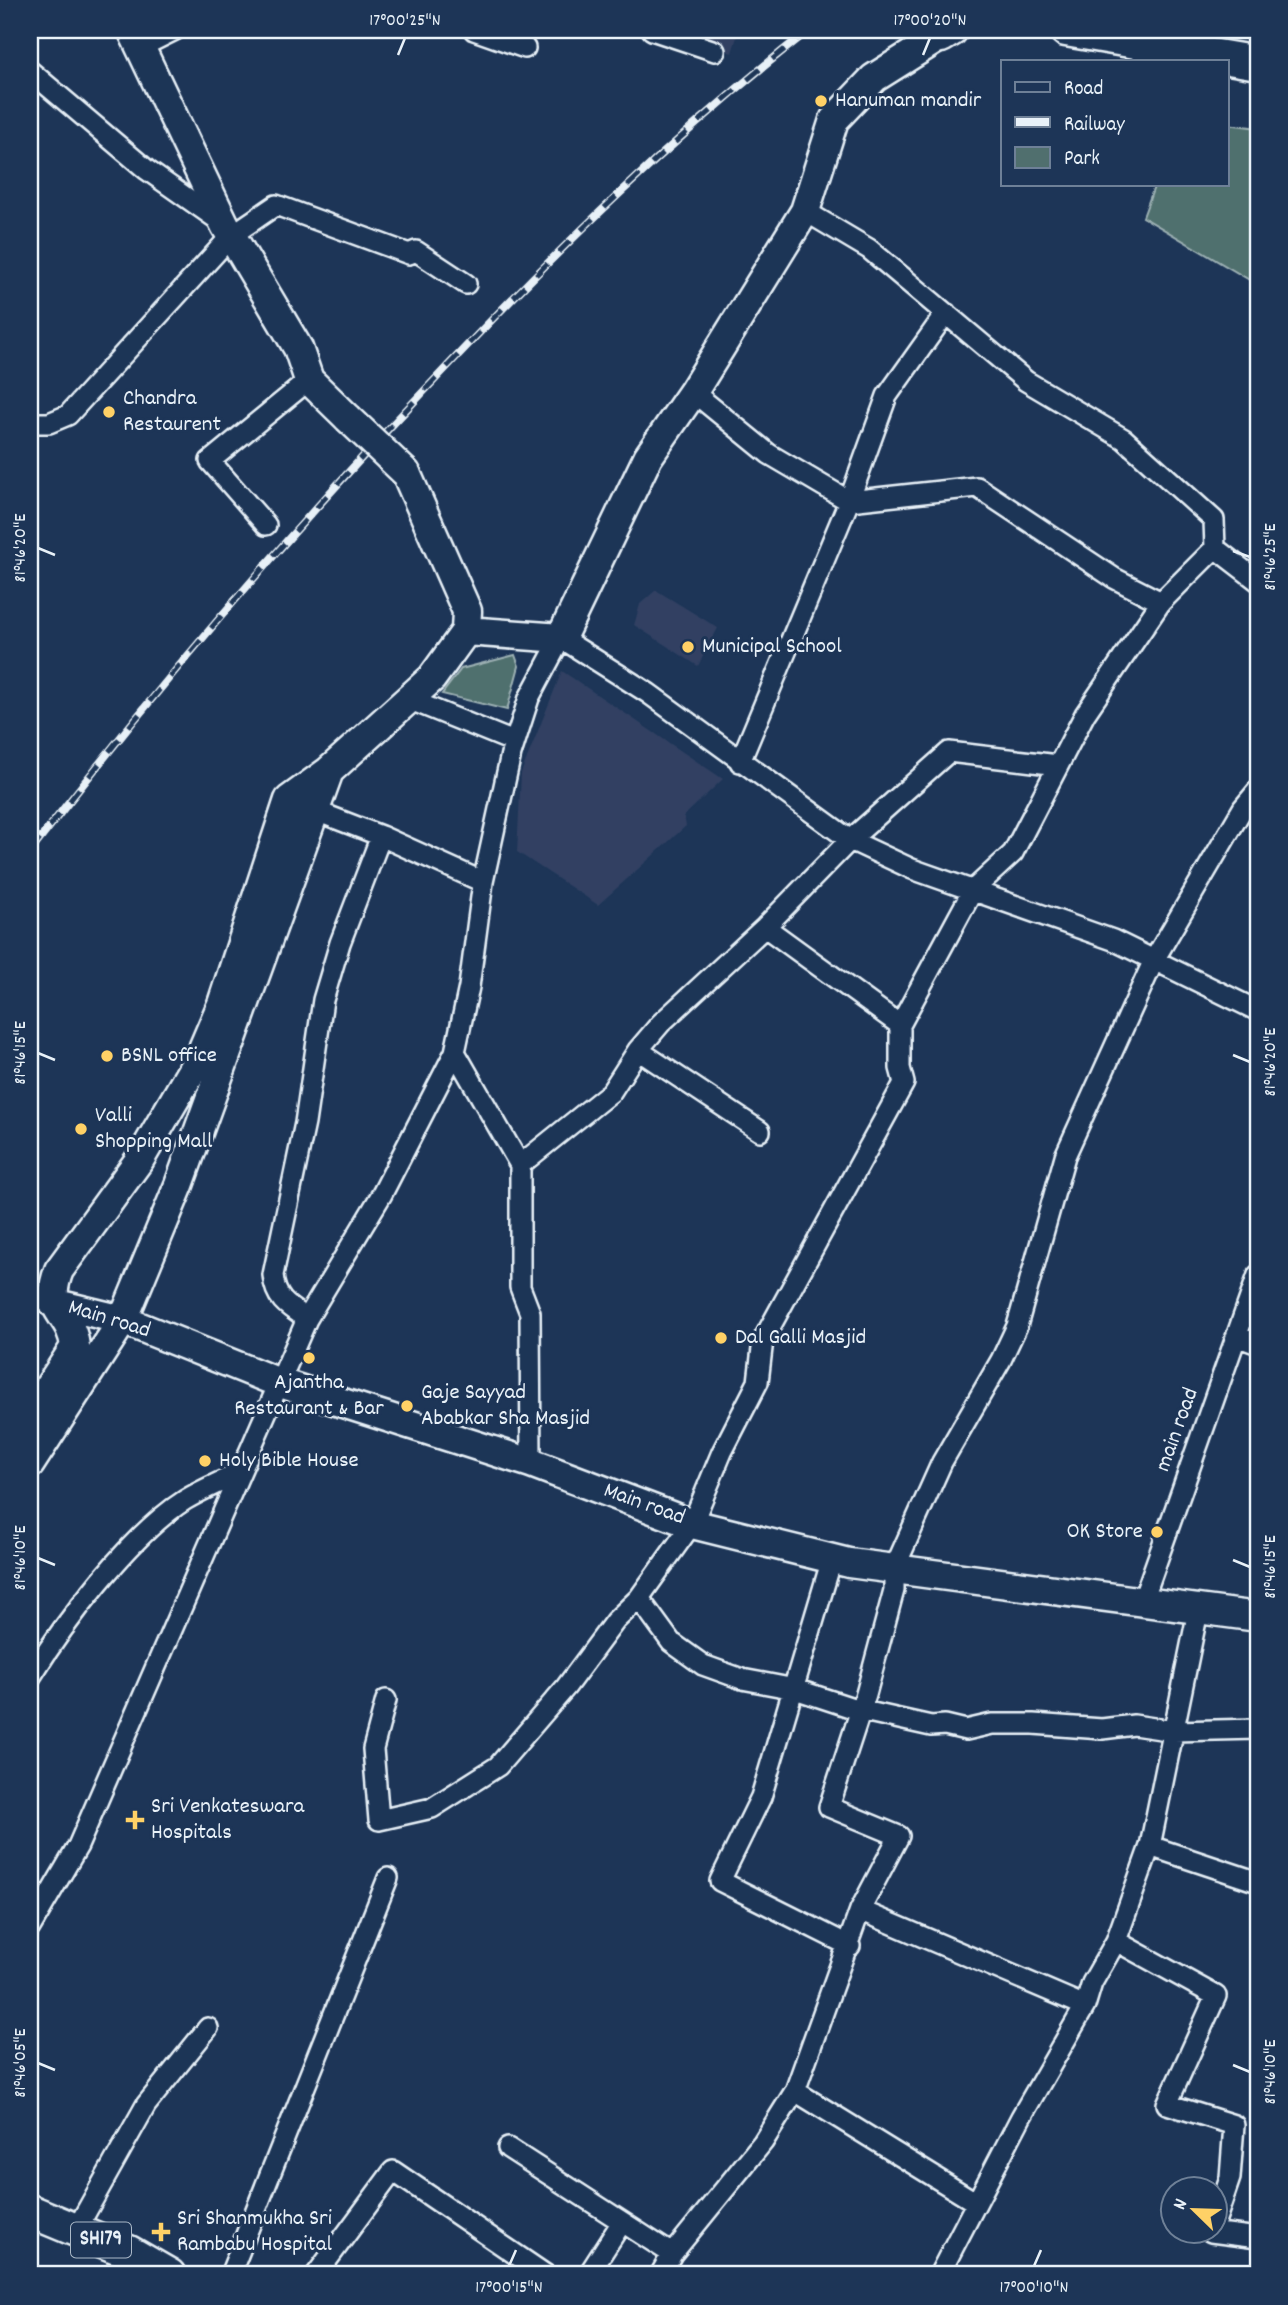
<svg xmlns="http://www.w3.org/2000/svg" width="1288" height="2305" viewBox="0 0 1288 2305" font-family="Dekko,sans-serif">
<rect width="100%" height="100%" fill="#1d3557"/>
<filter id="ink" filterUnits="userSpaceOnUse"><feTurbulence type="fractalNoise" baseFrequency=".0143" numOctaves="2"/><feDisplacementMap in="SourceGraphic" scale="14" xChannelSelector="R" yChannelSelector="G"/><feConvolveMatrix kernelMatrix="1 2 1 2 8 2 1 2 1" color-interpolation-filters="sRGB"/></filter>
<g filter="url(#ink)">
<!-- built -->
<path fill="#304062" d="M663,30H739L732,53Z
M656,590L718,628L698,666L634,625L640,604Z
M562,671L723,779L684,816L686,826L598,905L517,852L521,773Z"/>
<!-- green -->
<path fill="#506f6e" stroke="#9cb0b3" stroke-width="2" d="M1227,124L1258,128V285L1143,217L1155,184H1227Z
M515,655L519,666L507,710L442,694L461,669Z"/>
<g fill="none" stroke-linecap="round" stroke-linejoin="round">
<defs>
<path id="street" d="M474,30L525,48
M652,30L715,51
M139,48L175,30
M30,71L147,170L221,222
M946,313L887,396L849,501L977,487L1114,578L1161,602
M693,392L769,454L849,501L740,762
M30,423H49L68,415L232,235L276,205L409,254L416,251L466,284
M266,525L210,461L309,380
M1215,548L1258,581
M408,699L514,742
M303,806L381,836L483,882
M765,927L900,1025
M638,1050L760,1131
M455,1052L520,1165V1287L530,1313L531,1463
M520,1165L611,1092L638,1050L661,1023L765,927L850,840L949,752L1058,765
M307,1319C287,1306 275,1299 273,1275L305,1123L323,1000L340,943L381,836
M1237,1336L1258,1344
M832,1559L761,1797L720,1881L850,1946
M639,1598L671,1642L703,1665L742,1679L795,1689L859,1710L931,1726L945,1725L966,1730L992,1724H1033L1102,1729L1134,1725L1174,1731L1258,1729
M1143,1600L1258,1275
M30,1678C64,1623 130,1535 185,1500C201,1490 221,1482 238,1473
M386,1700L373,1749L379,1820L432,1808L498,1766L566,1687L615,1621L639,1598L692,1524L722,1452L758,1382L763,1340L904,1083L900,1068V1025L973,890L1013,853L1085,714L1161,602L1215,548L1214,520L1124,439L1026,381L869,249L805,211
M1150,1846L1258,1882
M860,1910L1085,2006
M30,1928L78,1846L307,1319L382,1194L455,1052L469,987L483,882L511,754L529,698L561,638L648,693L850,840L912,869L1113,940L1258,1011
M1116,1941L1216,1996L1167,2104L1234,2125L1230,2178L1214,2225
M795,2091L975,2202
M508,2148L672,2254
M76,2230L146,2105L208,2028
M1211,2232L1258,2238
M230,2275L388,1878
M316,2275L393,2171L546,2275
M588,2275L622,2222
M660,2275L672,2254L763,2142L795,2091L860,1910L899,1836L829,1807L866,1694L894,1590V1569L942,1462L1001,1360L1017,1326L1065,1156L1154,960L1243,808L1258,790
M939,2275L1021,2117L1085,2006L1092,1983L1116,1941L1150,1846L1198,1611"/>
<path id="secondary" d="M132,30L225,225L298,348L309,380L348,418
M466,631L561,638L648,457L693,392L805,211L834,120L874,78L941,36
M53,1303L123,1320L277,1382L531,1463L692,1524L849,1563L1258,1617
M30,1416L75,1347C71,1309 42,1314 59,1270L140,1159L199,1058L222,1004L289,800L329,771L432,678L466,631L467,611L406,473
M30,1464L123,1320L179,1185L329,771"/>
<path id="primary" d="M937,30L941,36L951,30
M1066,30L1258,63
M30,2211L129,2252L169,2275"/>
</defs>
<!-- street casing -->
<use href="#street" stroke="#e8f1f8" stroke-width="24"/>
<!-- secondary casing -->
<use href="#secondary" stroke="#e8f1f8" stroke-width="33"/>
<!-- primary casing -->
<use href="#primary" stroke="#e8f1f8" stroke-width="37"/>
<!-- street -->
<use href="#street" stroke="#1d3557" stroke-width="19"/>
<!-- secondary -->
<use href="#secondary" stroke="#1d3557" stroke-width="28"/>
<!-- primary -->
<use href="#primary" stroke="#1d3557" stroke-width="32"/>
<defs>
<path id="rail" d="M30,852C159,684 296,525 442,372C558,249 676,134 809,30"/>
</defs>
<!-- rail casing -->
<use href="#rail" stroke="#e8f1f8" stroke-width="8"/>
<!-- rail -->
<use href="#rail" stroke="#1d3557" stroke-width="5" stroke-dasharray="16" stroke-linecap="butt"/>
<defs>
<path id="secondary-bridge" d="M348,418L406,473"/>
</defs>
<!-- secondary-bridge casing -->
<use href="#secondary-bridge" stroke="#e8f1f8" stroke-width="33" stroke-linecap="butt"/>
<!-- secondary-bridge -->
<use href="#secondary-bridge" stroke="#1d3557" stroke-width="28"/>
</g>
</g>
<!-- ticks -->
<path fill="none" stroke="#e8f1f8" stroke-width="2.5" d="M398,55L405,38M923,55L930,38M38,548L55,555M1233,551L1250,557M38,1053L55,1060M1233,1055L1250,1062M38,1558L55,1565M1233,1560L1250,1567M38,2063L55,2070M1233,2065L1250,2072M509,2266L516,2250M1034,2266L1041,2250"/>
<!-- markers -->
<g fill="#ffd166" stroke="#1d3557" stroke-width="2.5">
<circle cx="821" cy="101" r="7"/>
<circle cx="109" cy="412" r="7"/>
<circle cx="688" cy="647" r="7"/>
<circle cx="107" cy="1056" r="7"/>
<circle cx="81" cy="1129" r="7"/>
<circle cx="721" cy="1338" r="7"/>
<circle cx="309" cy="1358" r="7"/>
<circle cx="407" cy="1406" r="7"/>
<circle cx="205" cy="1461" r="7"/>
<circle cx="1157" cy="1532" r="7"/>
<path d="M131.5 1809.5h7v7h7v7h-7v7h-7v-7h-7v-7h7z"/>
<path d="M157.5 2221.5h7v7h7v7h-7v7h-7v-7h-7v-7h7z"/>
</g>
<g text-anchor="middle" dominant-baseline="central" stroke-width="6" stroke-linejoin="round" paint-order="stroke">
<!-- shield labels -->
<rect fill="#1d3557" stroke="#abb9c8" stroke-width="2" x="71" y="2222.5" width="60" height="35" rx="5"/>
<g font-size="21" font-weight="bold" fill="#e8f1f8">
<text x="101" y="2240">SH179</text>
</g>
<!-- poi labels -->
<g font-size="23" fill="#e8f1f8" stroke="#1d3557" text-anchor="start">
<text x="835" y="101">Hanuman mandir</text>
<text x="123" y="399">Chandra<tspan x="123" dy="26">Restaurent</tspan></text>
<text x="702" y="647">Municipal School</text>
<text x="121" y="1056">BSNL office</text>
<text x="95" y="1116">Valli<tspan x="95" dy="26">Shopping Mall</tspan></text>
<text x="735" y="1338">Dal Galli Masjid</text>
<text x="309" y="1383" text-anchor="middle">Ajantha<tspan x="309" dy="26">Restaurant &amp; Bar</tspan></text>
<text x="421" y="1393">Gaje Sayyad<tspan x="421" dy="26">Ababkar Sha Masjid</tspan></text>
<text x="219" y="1461">Holy Bible House</text>
<text x="1143" y="1532" text-anchor="end">OK Store</text>
<text x="151" y="1807">Sri Venkateswara<tspan x="151" dy="26">Hospitals</tspan></text>
<text x="177" y="2219">Sri Shanmukha Sri<tspan x="177" dy="26">Rambabu Hospital</tspan></text>
</g>
<!-- street labels -->
<g font-size="23" fill="#e8f1f8" stroke="#1d3557">
<text transform="translate(109 1320) rotate(17)">Main road</text>
<text transform="translate(1178 1430) rotate(-70)">main road</text>
<text transform="translate(644 1505) rotate(20)">Main road</text>
</g>
</g>
<!-- margin -->
<rect width="1288" height="2305" fill="none" stroke="#1d3557" stroke-width="77"/>
<!-- legend -->
<rect x="1001" y="60" width="228" height="126" fill="#1d3557" stroke="#6e8097" stroke-width="2"/>
<rect x="1015" y="82" width="35" height="10" fill="#1d3557" stroke="#6e8097" stroke-width="2"/>
<text x="1064" y="94" font-size="21" fill="#e8f1f8">Road</text>
<rect x="1015" y="117" width="35" height="10" fill="#e8f1f8" stroke="#6e8097" stroke-width="2"/>
<text x="1064" y="130" font-size="21" fill="#e8f1f8">Railway</text>
<rect x="1015" y="147" width="35" height="21" fill="#506f6e" stroke="#6e8097" stroke-width="2"/>
<text x="1064" y="164" font-size="21" fill="#e8f1f8">Park</text>
<!-- north arrow -->
<g transform="translate(1194 2210) rotate(293)"><circle r="33" fill="#1d3557" stroke="#6e8097" stroke-width="2"/>
<path d="M0-5L12 26L0 18L-12 26Z" fill="#ffd166"/>
<text y="-10" font-size="19" font-weight="bold" text-anchor="middle" fill="#e8f1f8">N</text>
</g>
<rect x="38" y="38" width="1212" height="2228" fill="none" stroke="#e8f1f8" stroke-width="2.5"/>
<g font-size="18" text-anchor="middle" fill="#e8f1f8">
<text x="405" y="25">17°00'25"N</text>
<text x="930" y="25">17°00'20"N</text>
<text transform="translate(19 548) rotate(-90)" y="6">81°46'20"E</text>
<text transform="translate(1269 557) rotate(-90)" y="6">81°46'25"E</text>
<text transform="translate(19 1053) rotate(-90)" y="6">81°46'15"E</text>
<text transform="translate(1269 1062) rotate(-90)" y="6">81°46'20"E</text>
<text transform="translate(19 1558) rotate(-90)" y="6">81°46'10"E</text>
<text transform="translate(1269 1567) rotate(-90)" y="6">81°46'15"E</text>
<text transform="translate(19 2063) rotate(-90)" y="6">81°46'05"E</text>
<text transform="translate(1269 2072) rotate(-90)" y="6">81°46'10"E</text>
<text x="509" y="2292">17°00'15"N</text>
<text x="1034" y="2292">17°00'10"N</text>
</g>
</svg>
